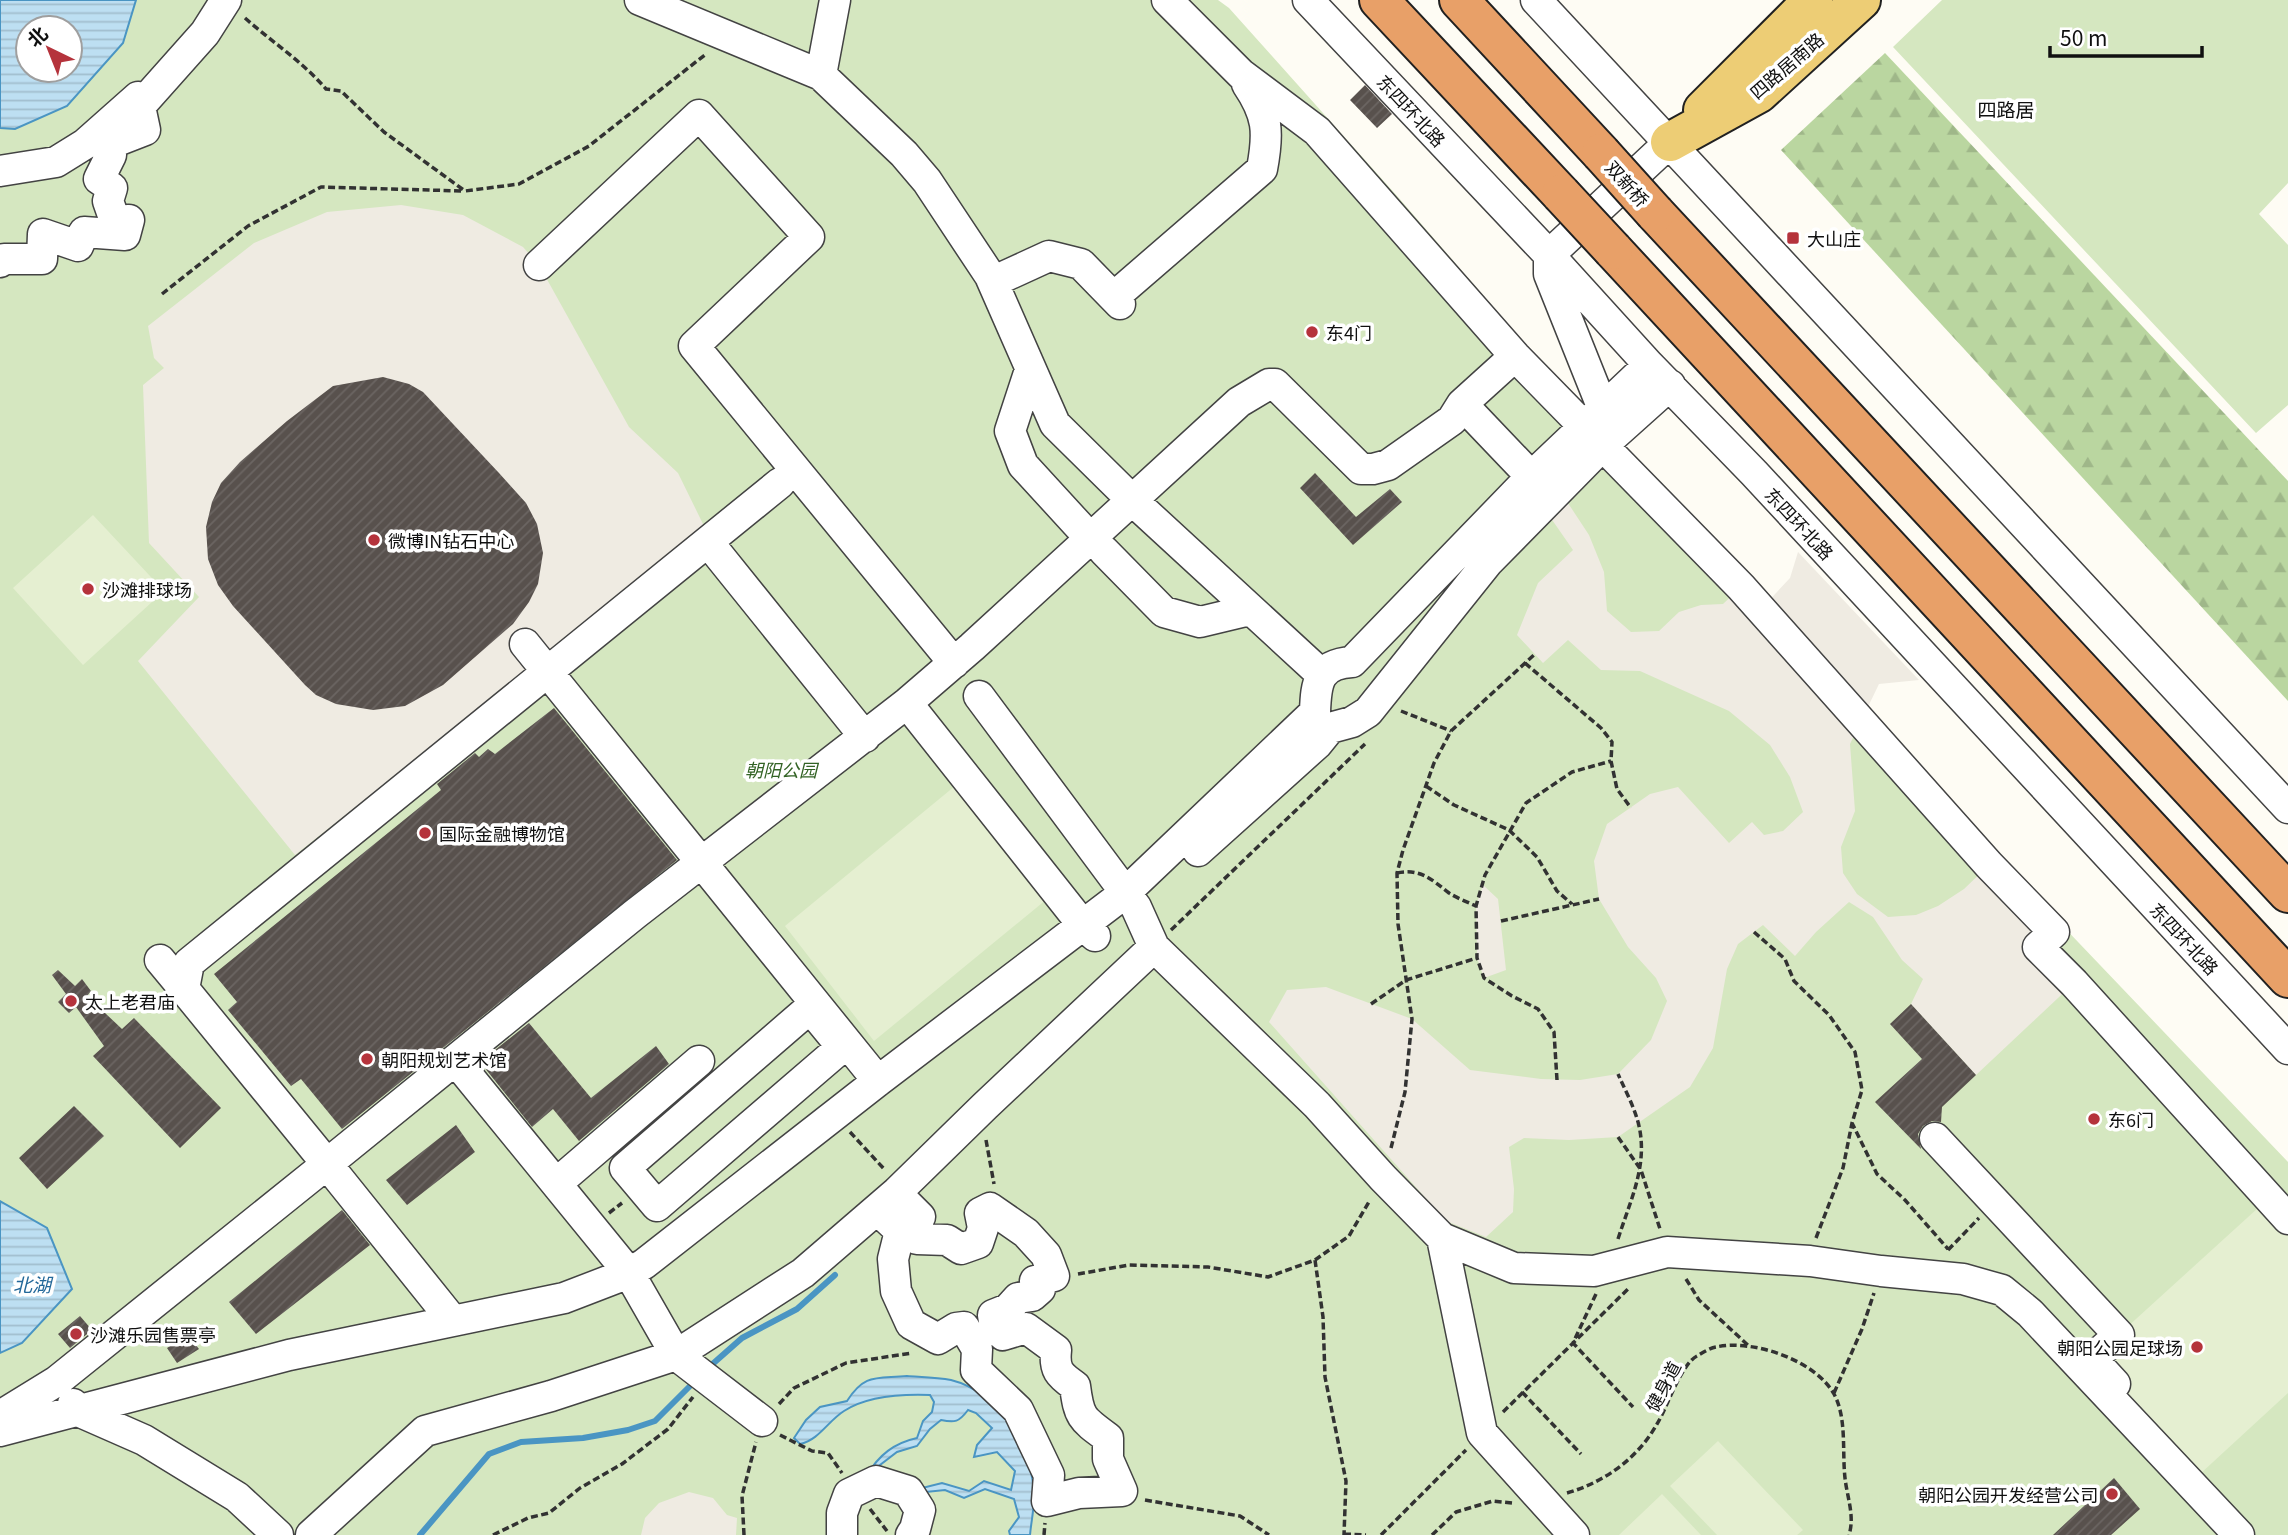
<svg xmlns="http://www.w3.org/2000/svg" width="2288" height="1535" viewBox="0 0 2288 1535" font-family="Georgia,'Noto Sans SC',serif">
<defs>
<pattern id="forest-firs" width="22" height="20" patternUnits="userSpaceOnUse" patternTransform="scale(1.75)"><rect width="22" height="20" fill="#bad6a0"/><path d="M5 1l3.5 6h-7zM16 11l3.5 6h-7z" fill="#9fb789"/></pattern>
<pattern id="water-rules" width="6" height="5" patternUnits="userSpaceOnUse" patternTransform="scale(1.75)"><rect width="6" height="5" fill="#bddff2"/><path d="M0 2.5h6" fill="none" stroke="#a1bece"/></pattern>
<pattern id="building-hatch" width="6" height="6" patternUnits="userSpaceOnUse" patternTransform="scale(1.75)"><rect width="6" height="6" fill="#58514d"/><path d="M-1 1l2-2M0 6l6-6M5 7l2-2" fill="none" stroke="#6b6562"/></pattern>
</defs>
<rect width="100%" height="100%" fill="#fefcf4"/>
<!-- forest -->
<path fill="url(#forest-firs)" d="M1885,53L2288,481V701L1781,150Z"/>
<!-- park -->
<path fill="#d5e7c0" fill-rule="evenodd" d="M0,0H1218L1229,8L1398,197L1591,420L1995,855L2288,1162V1535H0ZM28,28H70V70H28Z
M1942,0H2288V183L2259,214L2288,245V405L2256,433L1893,47Z"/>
<!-- pitch -->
<path fill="#e5efd1" d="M93,515L164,591L83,665L13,588Z
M955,786L1047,899L874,1041L785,926Z
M2269,1198L2288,1219V1393L2200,1474L2092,1359Z
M1718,1441L1803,1530L1797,1535H1717L1670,1486Z
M1662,1494L1701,1535H1619Z"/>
<!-- plaza -->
<path fill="#efebe2" d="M401,205L463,215L523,247L539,265L629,427L678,473L704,526L540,661L295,855L138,661L199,597L149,543L143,385L164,368L154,358L148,326L254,243L327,212Z
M1564,497L1589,535L1604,572L1607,611L1631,632L1659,631L1679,612L1701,605L1723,604L1741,587L1762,608L1790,578L1798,552L1919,680L1879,684L1850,744L1855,811L1841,847L1843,873L1857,894L1888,917L1916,915L1938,906L1964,889L1989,865L2054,932L2038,947L2074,983L1976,1075L1911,1004L1923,979L1902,960L1873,917L1849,902L1816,932L1795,956L1763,925L1738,944L1727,969L1713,1048L1690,1087L1618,1137L1569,1140L1524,1138L1509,1147L1514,1189L1513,1212L1486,1237L1446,1221L1269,1022L1287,990L1326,987L1412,1019L1470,1070L1541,1079L1580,1080L1618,1074L1651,1040L1667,1001L1656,978L1628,947L1599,899L1594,861L1607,824L1650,794L1678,787L1729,843L1752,822L1764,835L1783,831L1803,812L1790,777L1770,745L1729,711L1640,671L1601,670L1568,640L1543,663L1517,635L1538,583L1573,550L1548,514Z
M1483,885L1498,899L1506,970L1484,978L1477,958L1476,906Z
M689,1492L713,1498L727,1515L737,1518L736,1535H641L645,1518L659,1503Z"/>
<!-- water -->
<path fill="url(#water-rules)" stroke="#4a95c3" stroke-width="2" fill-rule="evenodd" d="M0,0H136L123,43L67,106L15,129L0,128ZM28,28H70V70H28Z
M0,1201L47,1228L72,1289L22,1343L0,1353Z
M907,1376C921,1377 937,1377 951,1380C999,1392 1034,1450 1034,1497C1034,1510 1031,1523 1030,1535H1010L1009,1531L1019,1517L1014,1499L985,1489L964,1498L945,1490L926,1492L922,1488L942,1483L969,1491L984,1481L1011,1490L1015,1471L997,1452L974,1457L977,1445L992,1428L976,1413L968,1410C959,1422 955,1423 941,1420L930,1429L917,1446L897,1452L867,1475C879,1455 894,1443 917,1438L923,1421L932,1412L934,1402L930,1395C903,1394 867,1396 844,1411C828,1421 819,1440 800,1444L794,1438L806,1420L820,1407L847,1401C865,1373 876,1379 907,1376Z"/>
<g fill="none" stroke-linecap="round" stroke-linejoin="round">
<!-- stream -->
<path stroke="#4a95c3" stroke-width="6" d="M708,1368L742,1338L797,1309L835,1275
M420,1535L489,1454L521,1442L583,1438L628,1430L655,1421L695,1381"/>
</g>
<!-- building -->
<path fill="url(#building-hatch)" d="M1365,85L1392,114L1377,128L1350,100Z
M383,377L409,384L423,392L499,473L526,503L537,524L543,553L538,584L529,602L513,624L443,685L405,706L373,710L336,704L316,695L305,685L233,606L218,585L208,559L206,527L212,502L221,483L240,462L287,421L333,386Z
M1315,473L1356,517L1390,489L1402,502L1353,545L1300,488Z
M554,708L677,860L342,1129L301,1079L291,1086L228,1010L237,1002L214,974L441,790L437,784L475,753L479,757L488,749L495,754Z
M58,970L75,986L82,979L91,991L87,996L122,1029L134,1018L221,1108L180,1148L93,1056L104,1046L76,1007L69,1013L58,1002L66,994L52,975Z
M1911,1004L1976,1075L1942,1107L1941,1122L1932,1121L1923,1126L1918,1134L1921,1149L1875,1102L1922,1059L1890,1024Z
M529,1023L591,1098L656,1046L669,1064L579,1141L553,1109L532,1127L480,1062Z
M74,1106L104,1136L47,1189L19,1158Z
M456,1125L475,1152L407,1205L386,1180Z
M342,1210L370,1245L256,1334L229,1302Z
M80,1316L92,1330L70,1348L58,1334Z
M188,1335L199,1349L177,1363L167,1348Z
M2114,1478L2140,1509L2111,1535H2053Z"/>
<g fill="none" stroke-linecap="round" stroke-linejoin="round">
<defs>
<path id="minor" d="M640,0L821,75L904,154L927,181L990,276L1055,424L1132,500L1321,674
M1167,0L1241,74L1317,131L1515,356L1741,587L1989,865L2054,932L2038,947L2074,983L2288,1219
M1308,0L1549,255L1649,365L1754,473L2288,1049
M1536,0L2288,808
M821,75L835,0
M140,106L205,33L226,0
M0,171L56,162L85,144L138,97L145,130L109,144L111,155L99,179L112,188L108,201L115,221L129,220L125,235L84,232L78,246L43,234L42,259H4L0,262
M539,265L699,115L809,237L694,346L954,663
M990,276L1001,278L1049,256L1081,264L1120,304
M1114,297L1262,169C1269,132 1268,115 1247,84
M1030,370L1010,431L1023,465L1079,526
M1462,404L1544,490
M1614,422L1603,409L1549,274V255L1670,142
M780,483L189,963L184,989L327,1164L635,914L907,703L972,647L1239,402L1269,384H1275L1361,469H1373L1388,465L1452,420L1462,404L1515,356
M708,542L865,737
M1104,551L1164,612L1200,622L1250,610
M525,644L878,1081
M979,696L1136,907L1154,947L1317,1105L1383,1178L1442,1238L1514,1268L1594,1271L1667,1252L1810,1261L1881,1271L1963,1279L2002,1290L2030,1313L2239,1535
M907,703L1082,924L1095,936
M1198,851L1317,744L1330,728L1352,722L1368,712L1488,562L1603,445L1670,385
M160,960L184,989
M810,1008L842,1047L657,1206L625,1168Z
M456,1061L629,1273L676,1355L762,1421
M1935,1138L2119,1335L2092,1359L2115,1384
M557,1183L699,1061
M903,1200L920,1217L914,1227L917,1239L947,1240L961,1249L978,1243L983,1228L980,1213L990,1208L1026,1233L1046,1255L1054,1276L1035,1281L1040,1289L1032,1296L1018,1298L1008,1309L993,1315L995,1327L1003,1335L1026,1328L1056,1350C1054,1370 1059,1375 1075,1386C1079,1418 1082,1419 1108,1438V1459L1122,1491L1079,1493L1047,1501L1049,1475L1018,1410L976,1370L977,1349L964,1327L956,1328L938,1339L911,1324L896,1291L893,1259L900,1231L885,1217Z
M1442,1238L1482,1433L1574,1535
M73,1404L78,1411L144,1440L237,1497L278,1535
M0,1416L57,1381L327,1164L453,1321
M0,1431L289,1355L564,1298L629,1273L644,1264L878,1081L1125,893L1315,712C1316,683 1318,664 1352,662L1531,477L1649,365
M311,1535L425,1431L551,1396L676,1355L803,1273L897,1192L985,1106L1154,947
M842,1535V1513L849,1494L876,1481L908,1491L920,1510L915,1529L911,1535"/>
<path id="major" d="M1703,110L1813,0
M1670,142L1759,93L1861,0"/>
<path id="highway" d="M1379,0L1561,194
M1459,0L1601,153
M1655,213L2288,893
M1613,250L2288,978"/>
</defs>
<!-- minor casing -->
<use href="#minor" stroke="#434343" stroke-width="33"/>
<!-- major casing -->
<use href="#major" stroke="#212121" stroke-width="42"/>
<!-- highway casing -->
<use href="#highway" stroke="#212121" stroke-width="42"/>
<!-- path -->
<path stroke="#323232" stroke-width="3.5" stroke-dasharray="7 3.5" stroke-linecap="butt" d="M245,18C272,42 303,62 326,89L341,91L384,132L465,191L519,184L589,146L706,54
M162,294L248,226L321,187L463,191
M1525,663L1601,728L1612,742L1611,761L1617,789L1631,808
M1401,711L1451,731
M1426,786L1454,805L1509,830L1537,857L1557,891L1572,904
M1397,873C1421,868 1432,880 1449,893C1457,898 1467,902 1476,906
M1501,921L1599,899
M1171,930L1365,744
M1754,932L1785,959L1794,981L1829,1015L1855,1052L1862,1090L1852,1123L1877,1174L1905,1200L1948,1249
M1371,1004L1406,980L1477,958
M1557,1080L1554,1032L1538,1009L1512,996L1484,978L1477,958L1476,906L1485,875L1526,803L1572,772L1611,761
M850,1132L885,1170
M1618,1137L1641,1170L1660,1229
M986,1140L994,1184
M1391,1148L1405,1092L1412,1019L1398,924L1397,873L1403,850L1434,763L1451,731L1535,654
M609,1213L622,1203
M1816,1238L1843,1168L1852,1123
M1618,1239C1630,1201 1648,1166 1639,1126C1635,1108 1625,1090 1618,1074
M1948,1250L1979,1218
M1315,1260L1323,1317L1325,1377L1346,1481L1344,1535
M1078,1274L1129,1265L1208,1267L1268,1277L1315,1260L1349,1236L1370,1200
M1686,1279L1699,1300L1750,1347
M1596,1294L1573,1343L1633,1407
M1522,1392L1581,1454
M1834,1393L1862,1329L1874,1293
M779,1404L794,1388L846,1363L912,1353
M1503,1412L1630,1287
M780,1435L812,1451L828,1453L842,1473
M1567,1493C1605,1482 1638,1458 1657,1424C1667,1408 1681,1364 1697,1356C1702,1353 1710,1348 1716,1347C1753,1339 1815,1360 1834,1394C1847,1418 1842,1451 1845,1478C1847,1497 1855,1516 1849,1535
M1145,1500L1240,1516L1269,1535
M870,1509L887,1531
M1344,1534L1366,1535
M493,1535L528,1518L549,1513L580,1488L622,1464L668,1429L693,1397
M744,1535L742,1496L756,1442
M1044,1535L1045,1523
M1381,1535L1466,1450
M1432,1535L1456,1512L1493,1501L1512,1503"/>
<!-- minor -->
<use href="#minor" stroke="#fff" stroke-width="30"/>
<!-- major -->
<use href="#major" stroke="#edcd75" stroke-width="38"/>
<!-- highway -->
<use href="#highway" stroke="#e8a068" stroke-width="38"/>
<defs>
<path id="highway-bridge" d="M1601,153L1655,213
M1561,194L1613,250"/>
</defs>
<!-- highway-bridge casing -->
<use href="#highway-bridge" stroke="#212121" stroke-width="42" stroke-linecap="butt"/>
<!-- highway-bridge -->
<use href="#highway-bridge" stroke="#e8a068" stroke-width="38"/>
</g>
<!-- markers -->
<g fill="#b5333c" stroke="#fff" stroke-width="2.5">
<rect x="1786" y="231" width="14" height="14" rx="3.5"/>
<circle cx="1312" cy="332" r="7"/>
<circle cx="374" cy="540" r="7"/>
<circle cx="88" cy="589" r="7"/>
<circle cx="425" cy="833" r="7"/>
<circle cx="71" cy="1001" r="7"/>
<circle cx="367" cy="1059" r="7"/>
<circle cx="2094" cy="1119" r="7"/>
<circle cx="76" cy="1334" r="7"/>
<circle cx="2197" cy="1347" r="7"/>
<circle cx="2112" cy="1494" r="7"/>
</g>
<g text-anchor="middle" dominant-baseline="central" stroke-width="7" stroke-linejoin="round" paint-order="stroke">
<!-- street labels -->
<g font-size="18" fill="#101010" stroke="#fff">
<text transform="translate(1786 65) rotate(-41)">四路居南路</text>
<text transform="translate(1412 110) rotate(47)">东四环北路</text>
<text transform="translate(1628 183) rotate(48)">双新桥</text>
<text transform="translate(1800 523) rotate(47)">东四环北路</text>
<text transform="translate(2185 938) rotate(47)">东四环北路</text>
<text transform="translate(1662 1386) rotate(-62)">健身道</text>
</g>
<!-- poi labels -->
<g font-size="18" fill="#101010" stroke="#fff" text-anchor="start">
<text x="1807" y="238">大山庄</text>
<text x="1326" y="332">东4门</text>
<text x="388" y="540">微博IN钻石中心</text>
<text x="102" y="589">沙滩排球场</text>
<text x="439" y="833">国际金融博物馆</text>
<text x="85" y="1001">太上老君庙</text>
<text x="381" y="1059">朝阳规划艺术馆</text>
<text x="2108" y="1119">东6门</text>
<text x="90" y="1334">沙滩乐园售票亭</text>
<text x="2183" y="1347" text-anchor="end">朝阳公园足球场</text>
<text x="2098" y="1494" text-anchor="end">朝阳公园开发经营公司</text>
</g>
<!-- park labels -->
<g font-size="18" font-style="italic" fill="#336325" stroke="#fff">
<text x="781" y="769">朝阳公园</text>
</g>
<!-- neighbourhood labels -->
<g font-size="19" fill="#101010" stroke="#fff">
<text x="2006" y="108">四路居</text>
</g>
<!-- water labels -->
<g font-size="19" font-style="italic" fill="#236899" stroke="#fff">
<text x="32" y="1283">北湖</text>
</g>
</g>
<!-- north arrow -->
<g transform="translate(49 49) rotate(317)"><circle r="33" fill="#ffffff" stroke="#9f9f9f" stroke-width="2"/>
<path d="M0-5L12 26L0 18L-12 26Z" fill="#b5333c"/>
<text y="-10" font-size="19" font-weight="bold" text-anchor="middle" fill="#101010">北</text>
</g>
<!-- scale -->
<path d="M2050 46v10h152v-10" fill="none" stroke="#101010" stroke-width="3.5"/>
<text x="2060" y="46" font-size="21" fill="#101010" stroke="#ffffff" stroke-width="5" paint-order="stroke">50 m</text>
</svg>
